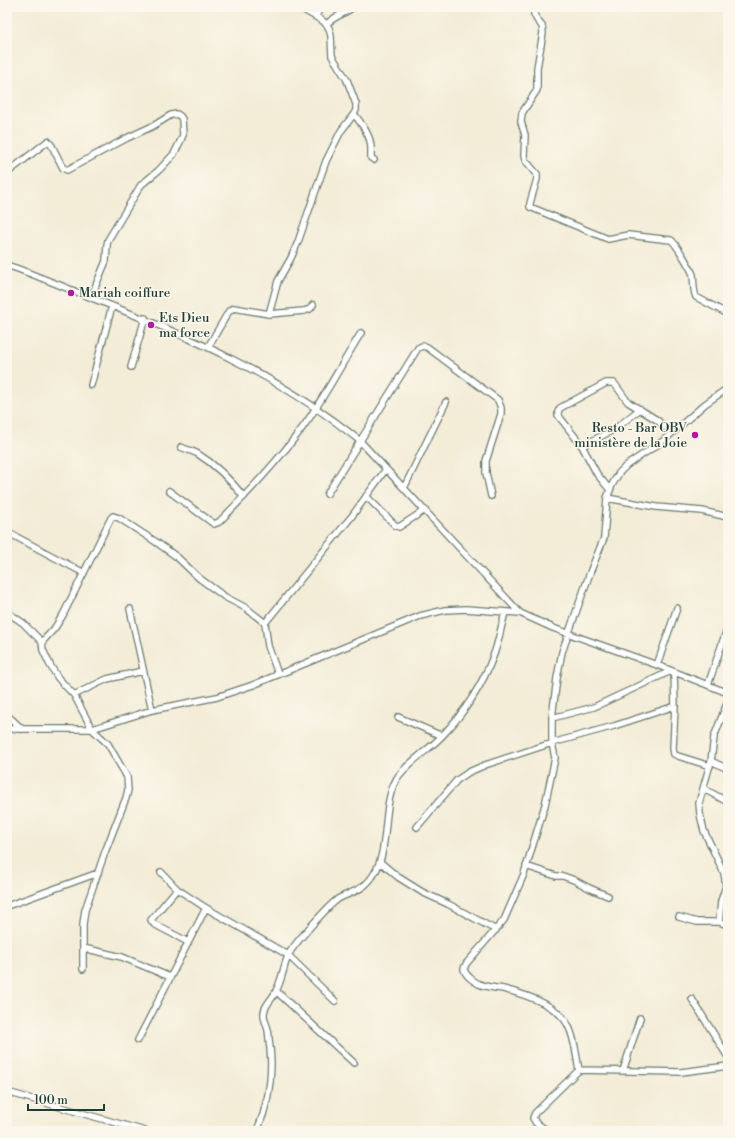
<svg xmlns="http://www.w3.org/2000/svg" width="735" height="1138" viewBox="0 0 735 1138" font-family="'Libre Bodoni',serif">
<rect width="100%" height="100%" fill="#fbf7ec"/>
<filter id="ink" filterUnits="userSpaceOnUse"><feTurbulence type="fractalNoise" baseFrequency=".025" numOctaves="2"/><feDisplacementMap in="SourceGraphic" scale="8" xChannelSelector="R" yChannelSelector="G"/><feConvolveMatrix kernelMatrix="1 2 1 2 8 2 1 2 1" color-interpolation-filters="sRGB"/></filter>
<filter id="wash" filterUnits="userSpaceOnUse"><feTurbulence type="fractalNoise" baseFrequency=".012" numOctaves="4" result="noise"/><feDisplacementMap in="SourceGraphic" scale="16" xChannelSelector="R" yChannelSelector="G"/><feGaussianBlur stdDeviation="0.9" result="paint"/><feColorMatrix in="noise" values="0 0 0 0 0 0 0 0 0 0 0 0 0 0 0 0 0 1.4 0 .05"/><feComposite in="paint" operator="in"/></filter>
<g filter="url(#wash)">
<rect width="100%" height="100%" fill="#f3ecd7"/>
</g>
<g filter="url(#ink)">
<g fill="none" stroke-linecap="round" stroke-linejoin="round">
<defs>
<path id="minor" d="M534,7V14L537,20L542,26L543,33L537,68V90L522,113L521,122L525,135L524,156L525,160L537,174V179L530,203V207L608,239L628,235L671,240C675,242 692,270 693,275C694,282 693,290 696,297L728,314
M315,16L322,7
M327,24C334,16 345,14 353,7
M354,114C362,124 371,136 371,148C371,152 371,155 371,158L374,160
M7,173L48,141L52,146L63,168L67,170L127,138L153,126L171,115L177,114L180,116L182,119L183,135L180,142L174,154L159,170L141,185L108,240L107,245L106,261L91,297
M7,265C36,275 63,287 92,298C186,335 281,376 360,441L520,613
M269,314L278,281L291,258L298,242L326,161L341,131L354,114L356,110V104L347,80L332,56L331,36L329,28L323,21L299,7
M208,347L229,311L234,308L269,314L304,311L310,309L313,305
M131,367L145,318
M91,385L112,306
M582,446L615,429L640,409
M181,447C187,450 193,451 198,454C216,465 232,482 244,497
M404,488L446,402
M610,490L597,474L582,446L558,415V412L560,408L606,383H614L628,402L657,420L671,433
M169,491L214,524L219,522C251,490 282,457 308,420C327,392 343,362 361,333
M327,494L418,348L422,346L427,347L498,400L501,408V414L486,461V473L491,496
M366,496L395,525L399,527L425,510
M607,498L656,507L702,511L728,517
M7,532L84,573
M130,609L152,710
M7,612L23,623L42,642
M265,623L352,516L386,469
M657,665L677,608
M674,672L675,706L673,748L674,754L678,756L710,766
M708,685L728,626
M74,695L107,679L143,671
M7,715L22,729
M398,717L442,736
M552,718L594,707L671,671
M7,729H92L152,710L217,697L253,685L420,616L445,610L466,609L520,613L553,628L657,665L728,693
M711,761L728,769
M704,789L728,802
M417,827L457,780L469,772L485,765L552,743L614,726L675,706
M380,862L398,877L422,892L448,904L496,930
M526,866L556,876H563L574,880L589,888L608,896
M161,872L177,889L206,908L288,955L335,1001
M177,889L151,920L154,924L188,942
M7,906L98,873
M679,917L697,922H719L728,925
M719,922L721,901L726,886L724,873L704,831L700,814L699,803L711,761L714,737L728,701
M83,948L122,957L170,977
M83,969V924L85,910L105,852L126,798L128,790L127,777L108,744L92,729L74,695L58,678L50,665L43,650L42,642L54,629L63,615L111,518L113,516L119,518L156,542L177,557L199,578L225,597L246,608L265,623L268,646L278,674
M276,991L354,1063
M692,999L728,1057
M138,1040L206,908
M579,1070C576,1055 575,1038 568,1025C558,1005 523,994 503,989C495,988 486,987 479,984C473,981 465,975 464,969L466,964L504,920L524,874L545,805L555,758L552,743V718L557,678L562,652L591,570L604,538L607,498L612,485L619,473L627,465L663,441L705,404L728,388
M623,1071L640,1018
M7,1092L145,1131
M257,1131C268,1105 273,1076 270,1048C269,1042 269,1035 268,1030C267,1025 264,1020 264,1015C263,1006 273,999 276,991C282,980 283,968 288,956C291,947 329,905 338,899C348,893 361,891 369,881C392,856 380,809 396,780C403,766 430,749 442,736C464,713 483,684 494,654C499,641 501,626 505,613
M548,1131L536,1123L533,1118L535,1113L579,1070L681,1072L728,1066"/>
</defs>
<!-- minor casing -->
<use href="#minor" stroke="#697a6d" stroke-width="8"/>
<!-- minor -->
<use href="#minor" stroke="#fff" stroke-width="5.5"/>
</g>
</g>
<!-- markers -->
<g fill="#b5179e" stroke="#fbf7ec" stroke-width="1.5">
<circle cx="71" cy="293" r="4"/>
<circle cx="151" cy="325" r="4"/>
<circle cx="695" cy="435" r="4"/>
</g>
<g text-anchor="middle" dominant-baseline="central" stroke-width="3" stroke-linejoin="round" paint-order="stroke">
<!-- poi labels -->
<g font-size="13" fill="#1f3d34" stroke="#fbf7ec" text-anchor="start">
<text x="79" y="293">Mariah coiffure</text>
<text x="159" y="318">Ets Dieu<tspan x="159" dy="15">ma force</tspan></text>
<text x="687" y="428" text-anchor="end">Resto - Bar OBV<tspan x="687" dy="15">ministère de la Joie</tspan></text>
</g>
</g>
<!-- margin -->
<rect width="735" height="1138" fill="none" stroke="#fbf7ec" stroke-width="24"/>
<!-- scale -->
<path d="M28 1104v6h76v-6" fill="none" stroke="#1f3d34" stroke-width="2"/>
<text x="34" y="1104" font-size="12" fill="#1f3d34" stroke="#fbf7ec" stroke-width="3" paint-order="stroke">100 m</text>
</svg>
